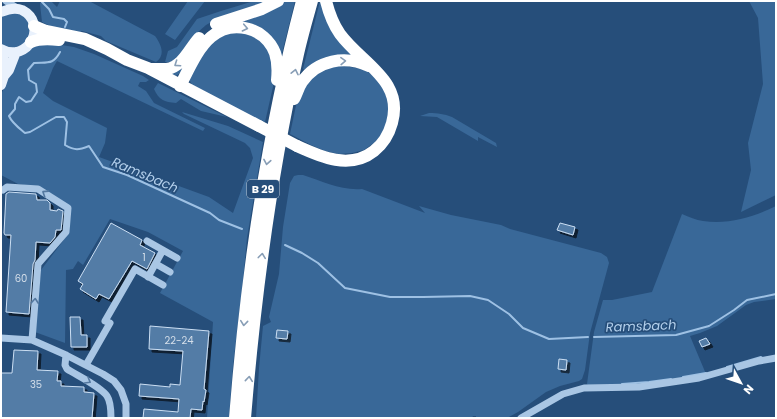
<svg xmlns="http://www.w3.org/2000/svg" width="777" height="419" viewBox="0 0 777 419" font-family="Poppins,sans-serif">
<defs>
<filter id="shadow"><feDropShadow dx="3" dy="3" stdDeviation="0" flood-color="#0009"/></filter>
</defs>
<rect width="100%" height="100%" fill="#264e7a"/>
<!-- green -->
<path fill="#396898" d="M41,1H51L57,7L60,1H89L155,36C161,44 166,55 156,62L106,41L101,36L82,31L79,33L52,27L42,22L40,4Z
M188,1H205L175,40L165,34Z
M254,1H269L215,20L206,25L197,33L174,62H165L168,51L177,47L197,19L221,11Z
M283,1H295L281,57L279,51L228,23L179,74L176,76L165,71L209,31L219,25Z
M320,1H323L358,57L306,71L303,69Z
M749,1H776V195L741,212L751,170L748,143L763,84L758,18Z
M16,12C30,20 32,23 29,40L14,49L1,45V16Z
M245,30L269,48L275,78L265,122L255,118L192,85L189,79L197,60L218,36Z
M49,43L74,47L94,54L143,76L149,80L146,82H140L138,86L146,91L154,103L205,128L203,131L57,61L53,68L43,93L53,101L107,128L105,143L99,157L209,197L233,213L253,158L250,148L245,143L184,114L182,112L228,126L263,142L247,238L243,281L233,365L229,418H207L213,322L160,293L183,251L148,232L110,219L83,265L78,261L73,269L66,270L65,343L35,332L41,270L69,233L71,208L37,187L18,184L1,175V95L16,57L34,44Z
M341,65L366,70L376,78L384,87L390,112L383,133L375,142L364,150L352,153L339,154L325,151L311,145L290,134L298,96L315,74L328,68Z
M158,83L227,117L201,111L181,99L176,103C164,102 159,100 154,89Z
M429,113C438,113 444,114 452,117L496,143L497,147L478,137V141L437,117L420,116Z
M298,175H303C322,181 342,191 362,189L425,213L419,206L451,215L501,225L510,229L601,253L607,257L609,263L590,333L585,370L582,379L579,381L560,386L546,392L518,412L507,418H476V416H473L472,418H256L259,368L263,326L271,322L269,317L279,274L283,227L290,183L294,176Z
M776,206V299L754,302L746,305L717,326L700,333L690,336L706,374L639,384L588,385L587,384L594,332L603,300H612L652,292L682,214C689,217 696,220 703,221C728,225 754,217 776,206Z"/>
<g fill="none" stroke-linecap="round" stroke-linejoin="round">
<!-- stream -->
<path stroke="#9ec1e4" stroke-width="2" d="M42,2L49,9L53,17L64,19L67,22L65,27
M60,52C53,65 48,62 34,63L28,70L29,80L36,84L37,92L31,101L26,102L19,97L15,104V109L9,116C12,123 19,128 25,133L30,132L56,117H64L67,122L65,145C75,151 79,150 89,146L103,167L127,175L210,213L219,220L242,229
M285,245L302,253L318,263L345,288L390,297H423L470,296L488,300L509,314L523,328L549,339L588,337
M594,337L676,335L709,326L734,310L747,300L776,294
M727,367L761,357
M683,377L706,373
M622,384L649,382L671,379"/>
</g>
<!-- building -->
<path fill="#527ba6" stroke="#ccdff3" filter="url(#shadow)" d="M9,192L36,194L37,200H47L50,203V210L57,211L58,209L63,211L61,230H56L55,237L50,243L36,242L35,260L33,264L29,314L6,312L11,235H5L4,233L6,194Z
M111,223L142,240L140,245L155,253L147,269L132,261L109,299L99,294L96,299L80,289L83,284L78,281Z
M560,223L575,227L573,235L557,230Z
M70,317H80L81,335H87V347H71Z
M150,326L209,331L204,389L206,390L204,402L203,401L202,410L191,409L190,418H143L144,409L178,412L179,399L139,396L140,384L170,387V384L180,385L183,351L149,349Z
M277,330L288,331L287,339L276,338Z
M706,338L710,344L702,347L699,341Z
M14,350L38,351L37,370L58,371L57,381H61V386L84,387V392L94,393L92,418H1V373H12Z
M559,359L567,360L566,370L558,369Z"/>
<g fill="none" stroke-linecap="round" stroke-linejoin="round">
<!-- minor -->
<path stroke="#a9c6e4" stroke-width="7" d="M6,1L17,8
M3,190L7,187L38,189L68,208L66,232L38,264L32,340
M147,241L177,258
M156,264L170,272
M148,277L163,250
M1,338L32,340L66,355L103,374L114,381L121,390L126,404V418
M66,355L65,365L67,369C78,376 100,386 107,396C111,402 111,411 111,418
M86,365L110,323L105,321L135,269L163,285
M521,418L563,394L584,388L639,387L699,378L759,361L776,358"/>
<!-- major -->
<path stroke="#e9f1fc" stroke-width="10" d="M1,12C8,9 15,7 22,10C49,24 28,64 1,49
M3,50L4,76
M1,85L4,76L9,70L16,52"/>
<!-- highway -->
<path stroke="#fff" stroke-width="12" d="M216,24L262,9L278,1
M34,26L46,31L85,39L107,49L127,60L148,68L259,126
M31,42C40,38 50,39 59,40
M151,69C156,69 161,69 167,69C183,66 189,49 199,38
M180,86C189,69 197,49 211,37C232,19 265,27 275,53C278,62 278,70 277,80
M294,99C297,94 298,88 302,82C317,60 345,55 369,66
M297,146C321,157 350,170 374,151C383,144 389,134 392,123C404,80 362,64 340,34C333,24 329,13 326,1
M235,418C246,278 266,137 302,1
M245,418C255,296 271,174 298,54C302,36 307,19 312,1"/>
<!-- highway-bridge -->
<path stroke="#fff" stroke-width="12" d="M259,126L297,146"/>
</g>
<!-- one-way arrows -->
<defs><path id="oneway-chevron" d="M-2-3.5L2.5 0L-2 3.5" fill="none" stroke-width="1.6" stroke-linecap="round" stroke-linejoin="round"/></defs>
<g stroke="#889eb6">
<use href="#oneway-chevron" transform="translate(245 28) rotate(12)"/>
<use href="#oneway-chevron" transform="translate(343 61) rotate(-2)"/>
<use href="#oneway-chevron" transform="translate(177 64) rotate(146)"/>
<use href="#oneway-chevron" transform="translate(295 72) rotate(-78)"/>
<use href="#oneway-chevron" transform="translate(267 162) rotate(100)"/>
<use href="#oneway-chevron" transform="translate(262 256) rotate(-83)"/>
<use href="#oneway-chevron" transform="translate(244 323) rotate(96)"/>
<use href="#oneway-chevron" transform="translate(249 379) rotate(-84)"/>
</g>
<g stroke="#54789f">
<use href="#oneway-chevron" transform="translate(45 193) rotate(-147)"/>
<use href="#oneway-chevron" transform="translate(35 301) rotate(-85)"/>
<use href="#oneway-chevron" transform="translate(88 381) rotate(30)"/>
</g>
<g text-anchor="middle" dominant-baseline="central" stroke-width="3.5" stroke-linejoin="round" paint-order="stroke">
<!-- number labels -->
<g font-size="10" fill="#d4dee9">
<text x="144" y="257">1</text>
<text x="21" y="278">60</text>
<text x="179" y="340">22-24</text>
<text x="36" y="384">35</text>
</g>
<!-- shield labels -->
<rect fill="#264e7a" stroke="#becad7" stroke-width="1" x="247" y="180" width="32" height="18" rx="3"/>
<g font-size="11" font-weight="bold" fill="#fff">
<text x="263" y="189">B 29</text>
</g>
<!-- water labels -->
<g font-size="13" font-style="italic" fill="#b4d0ec" stroke="#264e7a">
<text transform="translate(145 175) rotate(23)">Ramsbach</text>
<text transform="translate(641 326) rotate(-2)">Ramsbach</text>
</g>
</g>
<!-- border -->
<rect width="777" height="419" fill="none" stroke="#ffffff" stroke-width="4"/>
<!-- north arrow -->
<g transform="translate(741 383) rotate(130)" stroke="#264e7a" stroke-width="3" paint-order="stroke">
<path d="M0-3L7 15L0 10L-7 15Z" fill="#ffffff"/>
<text y="-6" font-size="11" font-weight="bold" text-anchor="middle" fill="#ffffff">N</text>
</g>
</svg>
